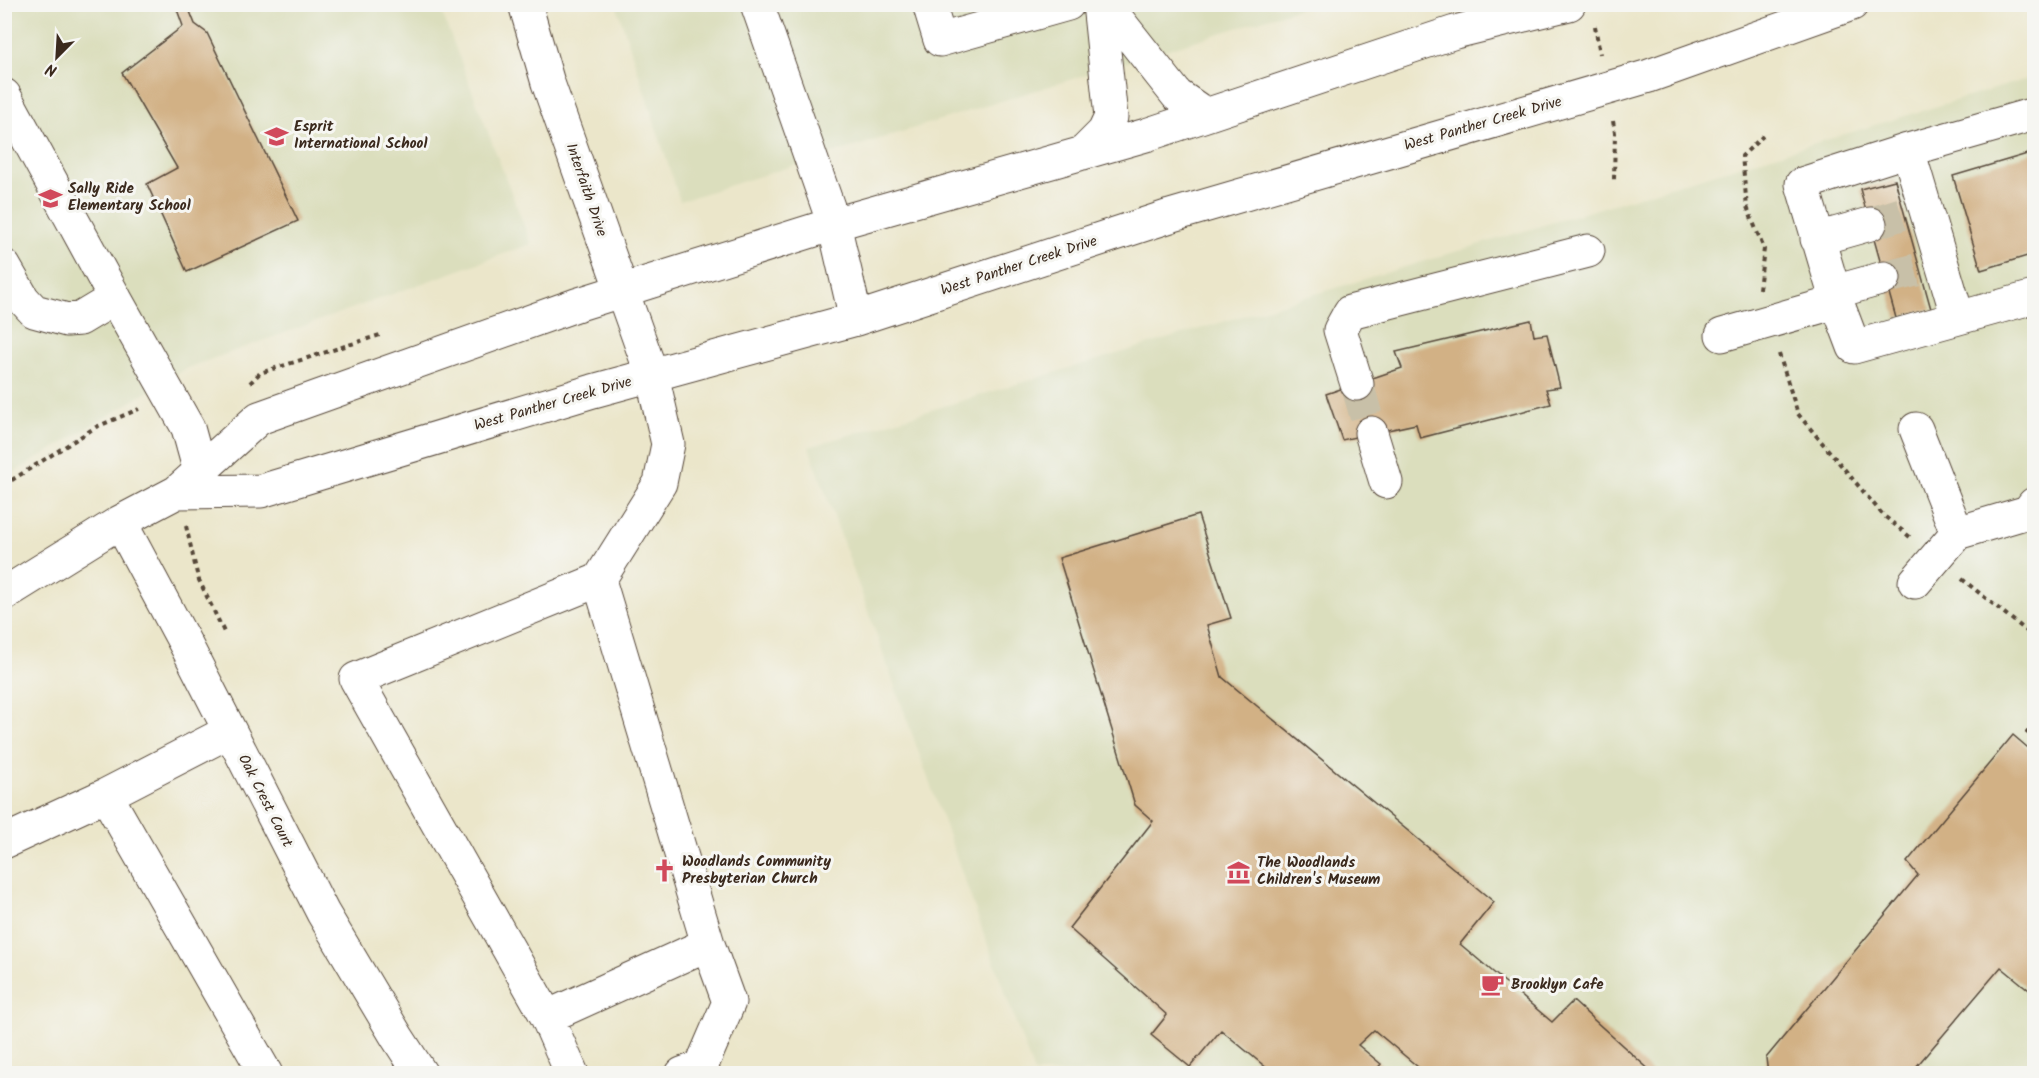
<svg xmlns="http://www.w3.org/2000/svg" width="2039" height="1078" viewBox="0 0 2039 1078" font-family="Kalam,sans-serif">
<rect width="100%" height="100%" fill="#f6f6f2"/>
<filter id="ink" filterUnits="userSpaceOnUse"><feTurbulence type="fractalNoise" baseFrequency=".0167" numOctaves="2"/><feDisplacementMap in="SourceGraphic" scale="12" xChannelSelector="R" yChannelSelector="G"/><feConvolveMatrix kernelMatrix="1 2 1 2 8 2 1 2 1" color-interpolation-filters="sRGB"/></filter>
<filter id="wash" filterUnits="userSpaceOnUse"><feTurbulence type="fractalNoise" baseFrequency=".008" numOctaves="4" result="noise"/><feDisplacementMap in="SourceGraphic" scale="24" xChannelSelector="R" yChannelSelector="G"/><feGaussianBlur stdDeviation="1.35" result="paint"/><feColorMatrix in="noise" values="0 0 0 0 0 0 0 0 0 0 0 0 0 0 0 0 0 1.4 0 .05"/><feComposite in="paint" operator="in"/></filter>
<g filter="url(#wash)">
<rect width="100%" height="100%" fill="#ebe6ca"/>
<!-- built -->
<path fill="#dbdebd" d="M616,4L1310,5L680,201Z
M5,5H439L531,244L187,368L5,478Z
M2034,77V1073H1034L809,447Z"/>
<g id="blocks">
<!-- building -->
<path fill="#d2b185" d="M175,4H187L195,24L207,33L298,221L187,272L147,184L177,168L122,73L183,26Z
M2034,152V254L1981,270L1953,176Z
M1895,180L1931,309L1896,318L1860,189Z
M1531,320L1534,336L1547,334L1560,387L1546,389L1551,404L1420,438L1416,424L1342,440L1326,394L1402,368L1396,352Z
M1198,515L1231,618L1207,625L1222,677L1494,902L1460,944L1552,1022L1573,1001L1654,1074H1412L1418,1067L1374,1030L1358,1045L1381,1064L1373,1074H1274L1221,1030L1190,1067L1151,1035L1167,1015L1069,928L1153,821L1135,805L1059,558Z
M2013,735L2034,753V994L2001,967L1910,1074H1768L1766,1058L1918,875L1907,862Z"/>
</g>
</g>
<g filter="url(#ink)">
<use href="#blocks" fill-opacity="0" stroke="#554638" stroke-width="1.5"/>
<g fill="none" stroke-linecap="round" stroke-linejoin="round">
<!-- minor-tunnel -->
<path stroke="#c8c0a8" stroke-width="33" stroke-dasharray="33 16" stroke-linecap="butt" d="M1870,224L1905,213
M1884,278L1920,269
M1357,384L1371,433"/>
<defs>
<path id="minor" d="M525,4L548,83L652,375L668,444L660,483L599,580L708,944L547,1017L356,679L599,580
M757,4L834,224L856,319
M929,4L940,40L1068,4
M1105,4L1177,95L1206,115
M4,95L117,302L188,428L205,490
M1083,153L1104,132L1111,117L1099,4
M1817,239L1870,224
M4,266L23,299L34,311L67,320L80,319L115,298
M1834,292L1884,278
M1837,302L1802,184L1908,150
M1958,318L1908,150L2034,114
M1722,335L1837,302L1854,347L2034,297
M1357,384L1340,330L1350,312L1588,251
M1916,429L1957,533
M1371,433L1386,482
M177,492L261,491L593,391L856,319L1170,216L1649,76L1852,4
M120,522L186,645L323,913L397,1037L421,1074
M1915,582L1957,533L2028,512L2034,504
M4,594L120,522L177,492L259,418L576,305L834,224L1146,135L1455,32L1569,4
M106,795L266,1074
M4,842L106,795L230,731
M547,1017L572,1074
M682,1074L701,1067L729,1002L708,944"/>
</defs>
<!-- minor casing -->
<use href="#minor" stroke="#554638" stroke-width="35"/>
<!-- path -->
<path stroke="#554638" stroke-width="4" stroke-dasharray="4.5 4.5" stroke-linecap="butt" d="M1595,26L1600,54
M1613,121L1615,133L1614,180
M1759,289L1764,249L1747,207L1742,156L1763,136
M1779,354L1798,414L1883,515L1910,537
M250,383L260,373L380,335
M4,485L96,427L139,409
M186,526L198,578L224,632
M1962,579L2034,637
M2026,734L2034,724"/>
<!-- minor -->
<use href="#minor" stroke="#fff" stroke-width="33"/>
</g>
</g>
<!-- icons -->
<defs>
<symbol id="school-bare" viewBox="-9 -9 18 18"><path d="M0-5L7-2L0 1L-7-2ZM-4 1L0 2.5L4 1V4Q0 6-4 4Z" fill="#d1495b" stroke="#f6f6f2" stroke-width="2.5" paint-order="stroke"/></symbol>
<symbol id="church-bare" viewBox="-9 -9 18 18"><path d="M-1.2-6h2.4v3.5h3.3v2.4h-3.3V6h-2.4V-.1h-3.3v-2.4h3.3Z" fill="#d1495b" stroke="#f6f6f2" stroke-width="2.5" paint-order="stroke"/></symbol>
<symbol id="museum-bare" viewBox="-9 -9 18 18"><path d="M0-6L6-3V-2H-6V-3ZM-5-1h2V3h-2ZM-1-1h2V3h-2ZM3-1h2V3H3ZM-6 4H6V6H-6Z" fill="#d1495b" stroke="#f6f6f2" stroke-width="2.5" paint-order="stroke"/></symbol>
<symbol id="cafe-bare" viewBox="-9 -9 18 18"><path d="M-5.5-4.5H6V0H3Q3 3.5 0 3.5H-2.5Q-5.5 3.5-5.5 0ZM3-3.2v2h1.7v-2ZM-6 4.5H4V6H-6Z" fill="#d1495b" stroke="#f6f6f2" stroke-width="2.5" paint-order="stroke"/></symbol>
</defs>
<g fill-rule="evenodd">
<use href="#school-bare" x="260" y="120" width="33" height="33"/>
<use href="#school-bare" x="34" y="182" width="33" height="33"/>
<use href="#church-bare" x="648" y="854" width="33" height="33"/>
<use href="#museum-bare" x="1222" y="856" width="33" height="33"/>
<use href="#cafe-bare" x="1476" y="968" width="33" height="33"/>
</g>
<g text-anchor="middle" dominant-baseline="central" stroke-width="6" stroke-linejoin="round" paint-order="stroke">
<!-- street labels -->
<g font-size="15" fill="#3b2a1e" stroke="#f6f6f2">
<text transform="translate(1483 124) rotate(-16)">West Panther Creek Drive</text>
<text transform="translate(586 190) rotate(71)">Interfaith Drive</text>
<text transform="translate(1019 266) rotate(-18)">West Panther Creek Drive</text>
<text transform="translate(553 404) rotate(-16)">West Panther Creek Drive</text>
<text transform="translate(265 801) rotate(63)">Oak Crest Court</text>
</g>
<!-- poi labels -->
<g font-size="15" font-weight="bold" fill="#3b2a1e" stroke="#f6f6f2" text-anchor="start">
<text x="294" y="127">Esprit<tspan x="294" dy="17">International School</tspan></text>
<text x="68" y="189">Sally Ride<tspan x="68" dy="17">Elementary School</tspan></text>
<text x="682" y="862">Woodlands Community<tspan x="682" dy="17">Presbyterian Church</tspan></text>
<text x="1257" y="863">The Woodlands<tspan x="1257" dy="17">Children's Museum</tspan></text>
<text x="1511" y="985">Brooklyn Cafe</text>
</g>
</g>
<!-- margin -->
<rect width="2039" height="1078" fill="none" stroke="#f6f6f2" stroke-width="24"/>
<!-- north arrow -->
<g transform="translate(57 57) rotate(204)" stroke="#f6f6f2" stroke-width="4.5" paint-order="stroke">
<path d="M0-4.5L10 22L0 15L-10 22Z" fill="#3b2a1e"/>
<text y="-9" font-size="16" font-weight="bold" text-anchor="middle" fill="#3b2a1e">N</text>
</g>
</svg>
